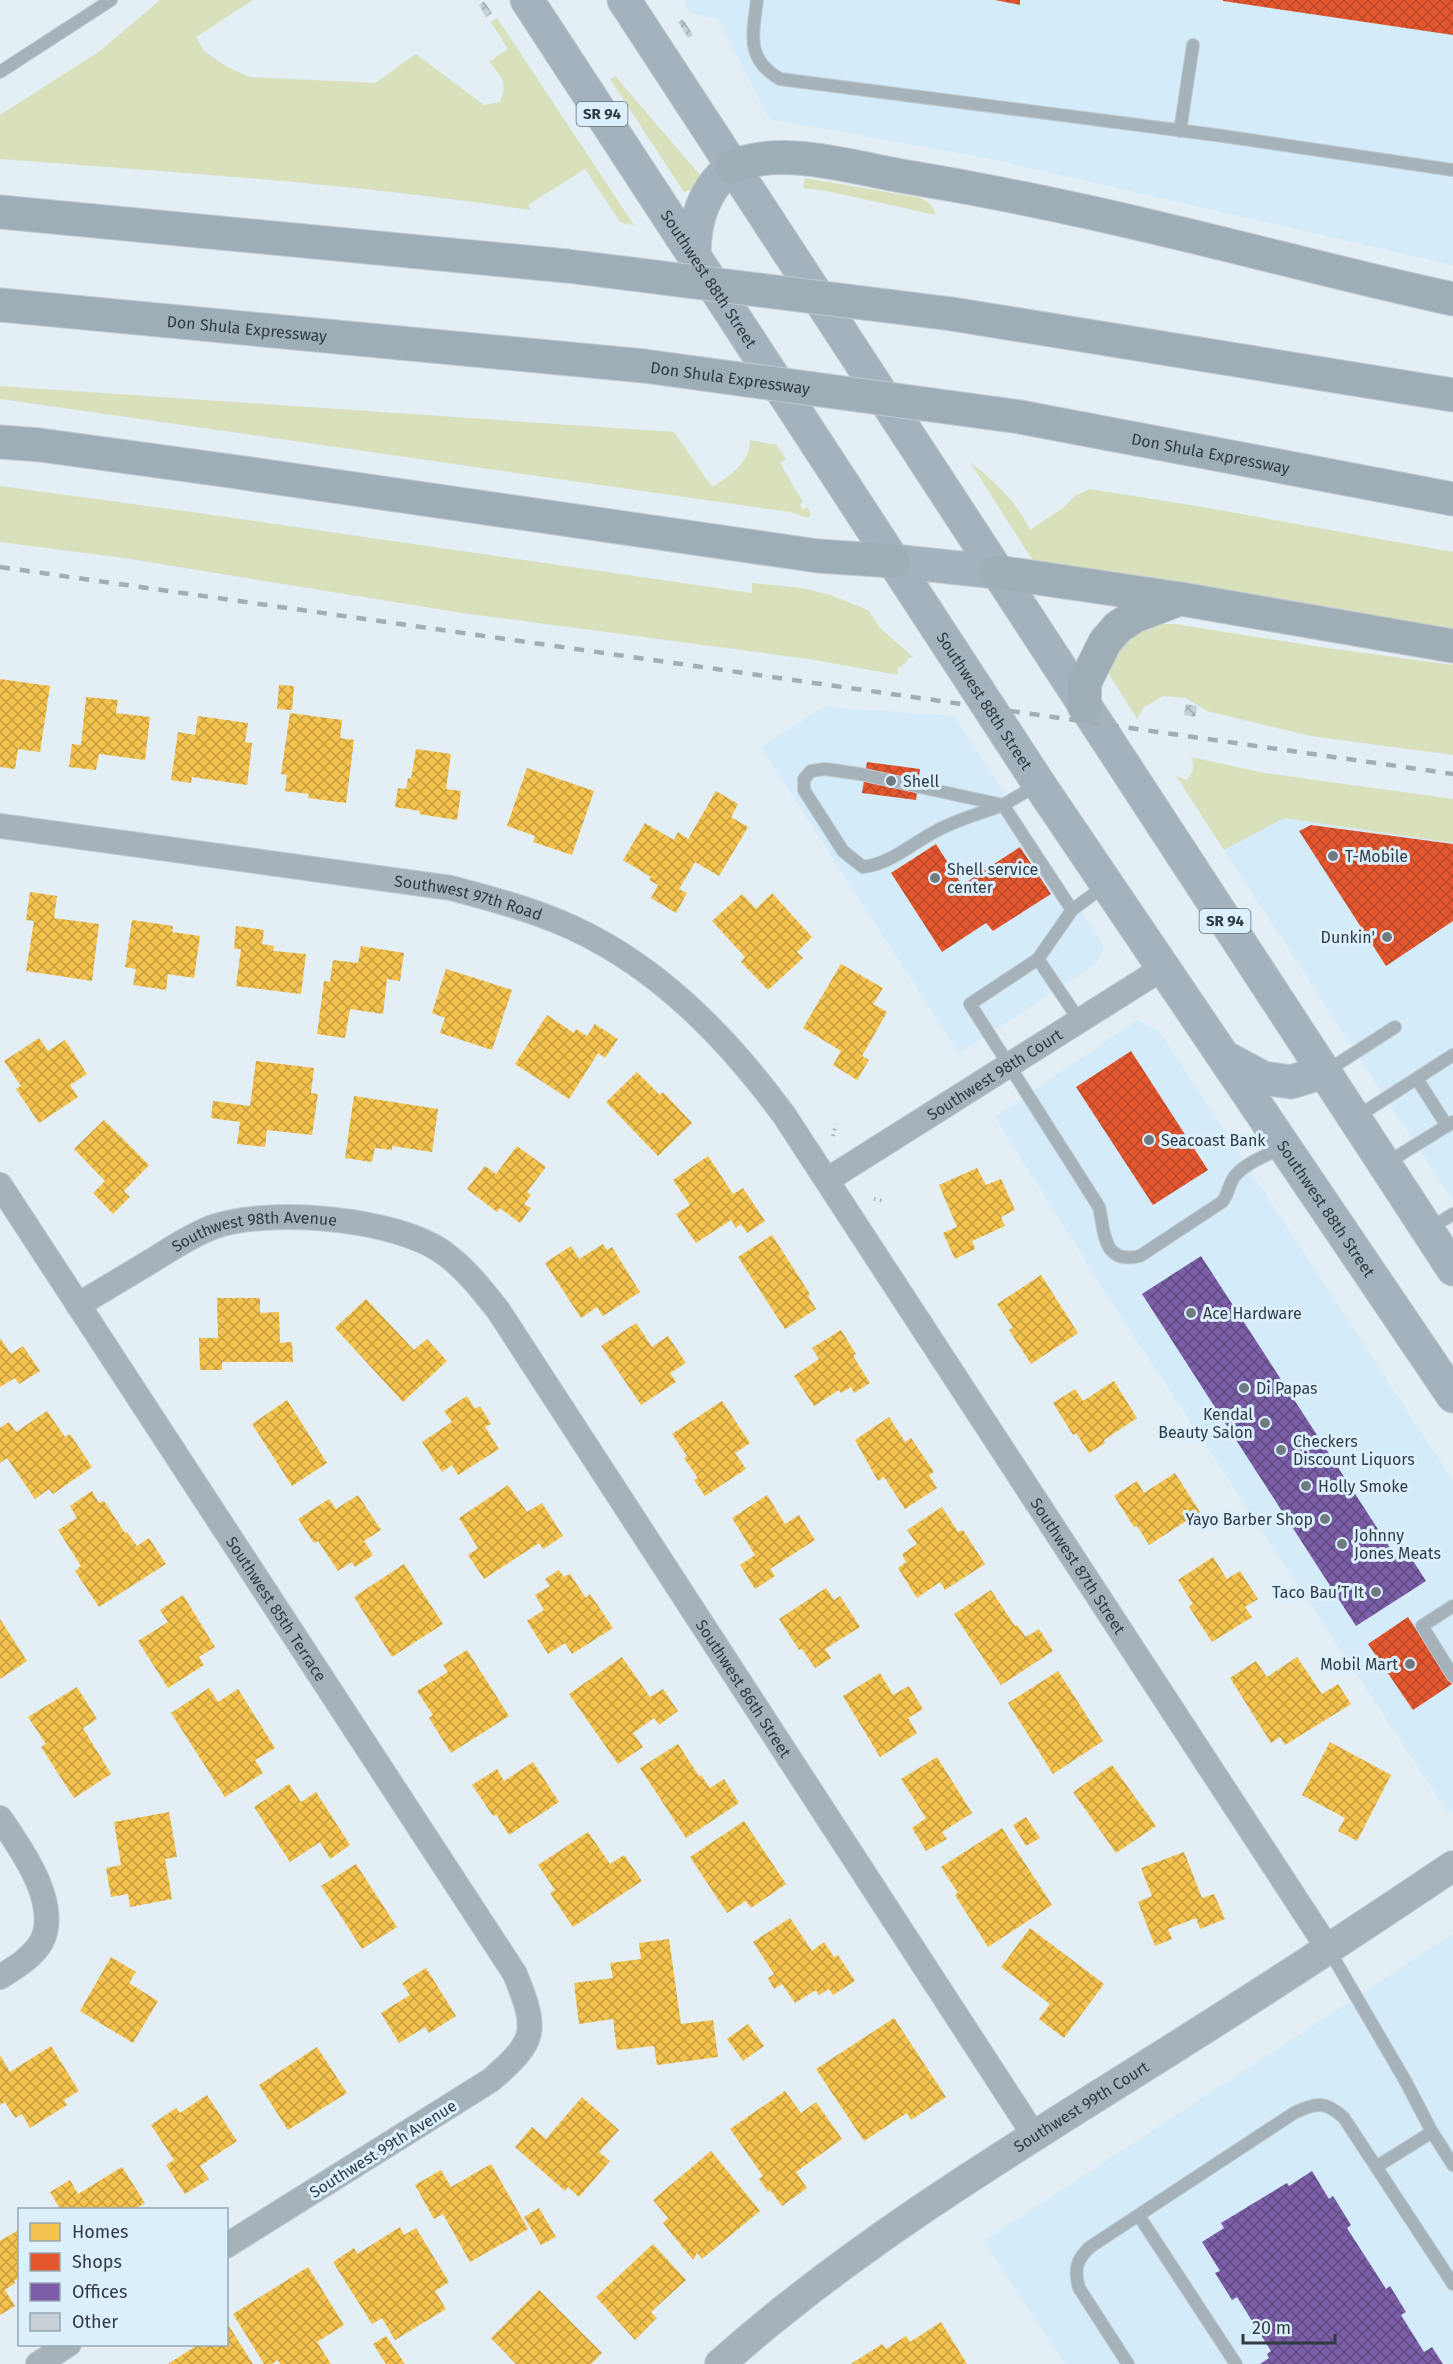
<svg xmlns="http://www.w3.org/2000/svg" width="1453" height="2364" viewBox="0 0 1453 2364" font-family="'Fira Sans',sans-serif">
<defs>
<pattern id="homes-cross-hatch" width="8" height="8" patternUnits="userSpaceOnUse" patternTransform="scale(1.5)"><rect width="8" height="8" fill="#f2c14e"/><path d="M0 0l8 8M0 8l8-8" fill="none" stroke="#c59e42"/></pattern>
<pattern id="shops-cross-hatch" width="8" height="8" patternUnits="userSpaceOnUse" patternTransform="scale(1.5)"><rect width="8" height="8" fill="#e4572e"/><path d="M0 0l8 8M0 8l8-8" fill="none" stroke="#b94929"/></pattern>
<pattern id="offices-cross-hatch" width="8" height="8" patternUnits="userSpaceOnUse" patternTransform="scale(1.5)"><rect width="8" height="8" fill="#7b5ea7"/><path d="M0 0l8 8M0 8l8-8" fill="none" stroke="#604b82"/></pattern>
<pattern id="building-cross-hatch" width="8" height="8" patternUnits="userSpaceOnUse" patternTransform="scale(1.5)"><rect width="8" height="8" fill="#c6d0d6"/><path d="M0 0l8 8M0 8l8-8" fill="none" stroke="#a1aaaf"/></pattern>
</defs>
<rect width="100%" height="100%" fill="#e3eef5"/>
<!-- built -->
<path fill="#d4ebfa" d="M683,0H1453V265L987,158L769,119L718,19L691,13Z
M824,707L954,716L1100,940L1104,949L1096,964L959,1053L761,747Z
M1284,818L1453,843V1201L1224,850Z
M1137,1020L1157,1030L1165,1040L1453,1481V1810L1448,1813L1105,1292L995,1117Z
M1453,1934V2364H1065L984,2241Z"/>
<!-- grass -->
<path fill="#d8e0bc" d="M160,0H253L196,37L204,51L227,67L250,77L375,83L416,54L484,105L500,102C508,82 502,77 489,62L508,49L491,22L497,18L634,225L621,223L585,169L528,205L531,210C355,184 177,172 0,159V115L100,51Z
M615,76L699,174L701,176L693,189L684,192L610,79Z
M805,178L921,198L931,205L936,215L827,191L803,188Z
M0,386L674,432L712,487C730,476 750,463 750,440L777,445L786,459L780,463L803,502L800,504L803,510L807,507L811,514L808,518L790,512L0,399Z
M970,462C994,481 1017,502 1030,530L1063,508L1076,495L1090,489L1208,508L1453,552V629L1035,564Z
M0,486L199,513L752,593V583L803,588L830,595L861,607L869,611L879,627L914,658H908L905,664L898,668V675L809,659L462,613L124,558L0,542Z
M1159,624H1175L1320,647L1453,665V755L1311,736L1207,711L1186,698L1163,696L1143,708L1137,719L1109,674C1110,643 1134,634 1159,624Z
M1191,757L1264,773L1453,799V843L1284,818L1224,850L1176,776L1187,780C1194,772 1195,766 1191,757Z"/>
<!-- homes -->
<path fill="url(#homes-cross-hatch)" d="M0,679L50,686L40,752L18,749L15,769L0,767Z
M279,685L294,686L292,710L277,709Z
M86,697L118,700L116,713L150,717L145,760L99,754L96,770L69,767L72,744L81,745Z
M290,713L342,720L340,738L354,740L346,803L308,798L309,794L285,791L287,775L281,774Z
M198,716L248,723L245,742L252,743L247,785L192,777L191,783L171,780L178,732L195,735Z
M416,749L451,754L446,789L461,791L457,820L419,814L420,811L395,807L398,788L406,789L408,778L411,779Z
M527,768L594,791L572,855L533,842L535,836L507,826Z
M716,791L738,804L731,817L748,827L719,876L695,862L679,889L687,893L676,913L651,898L658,885L649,880L651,877L623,860L645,823L674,840L678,832L688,839Z
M30,892L57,896L54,918L99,924L92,981L26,971L34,921L26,920Z
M772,893L812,937L797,952L803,958L768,990L741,962L745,957L712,921L742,894L756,909Z
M132,920L173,926L172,932L200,936L194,978L168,974L166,990L133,985L136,969L125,967Z
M236,926L264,930L262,944L274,946L273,951L306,954L301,994L236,986L241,949H234Z
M361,946L404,953L400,981L387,979L383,1014L350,1009L345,1038L317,1034L324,981L330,982L333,960L358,963Z
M841,964L883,988L873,1004L887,1012L862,1056L869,1060L857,1080L833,1065L841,1051L803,1028Z
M446,969L512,990L492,1050L440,1033L445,1018L432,1013Z
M547,1015L574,1033L576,1029L587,1036L595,1024L618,1039L605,1058L598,1053L569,1099L515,1064Z
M39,1038L48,1051L65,1040L87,1074L70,1085L78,1097L39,1123L16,1089L21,1086L4,1061Z
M256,1061L314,1068L311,1093L318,1094L312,1135L267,1130L265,1147L237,1144L240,1122L211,1118L213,1101L250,1106Z
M637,1072L660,1095L663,1092L692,1123L658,1156L606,1102Z
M354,1096L438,1109L432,1152L392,1146V1150L375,1148L372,1162L345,1158Z
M104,1120L149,1165L124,1191L130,1197L113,1214L93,1193L105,1181L74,1149Z
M517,1146L546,1167L527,1192L531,1195L524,1204L531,1208L520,1223L500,1208L497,1212L467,1189L485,1166L496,1174Z
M708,1156L733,1194L743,1188L765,1221L747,1233L741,1224L736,1228L731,1220L696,1243L676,1214L690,1205L673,1180Z
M977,1168L986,1185L1001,1179L1015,1210L1001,1217L1005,1226L972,1241L975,1249L955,1259L943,1233L957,1227L939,1185Z
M772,1235L810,1294L808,1296L816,1309L785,1329L738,1257Z
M603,1244L607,1250L612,1247L640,1292L603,1316L597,1307L581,1318L545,1263L571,1246L579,1259Z
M1041,1275L1078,1333L1031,1364L1009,1330L1013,1328L997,1304Z
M217,1298H260V1313L279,1312L280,1343L292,1342L293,1362H222V1370H200L199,1338H218Z
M366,1299L414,1350L427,1339L447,1361L403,1402L335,1328Z
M636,1323L652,1347L668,1336L686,1363L670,1373L676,1382L641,1405L601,1346Z
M841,1330L856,1354L853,1356L870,1383L854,1393L851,1387L841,1393L839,1390L814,1406L794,1376L819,1359L812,1348Z
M0,1338L11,1354L23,1346L40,1371L19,1384L15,1378L0,1387Z
M1114,1381L1137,1418L1104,1440L1105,1443L1089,1453L1076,1433L1073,1435L1053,1403L1075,1389L1083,1401Z
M467,1396L475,1409L480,1406L491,1424L485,1427L499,1449L458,1475L452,1465L442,1472L422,1442L452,1422L444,1411Z
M287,1400L327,1463L292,1486L252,1424Z
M722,1401L750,1443L735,1453L746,1469L705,1496L694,1480L698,1478L684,1458L687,1456L672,1434Z
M47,1411L65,1437L70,1434L92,1467L53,1494L49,1489L35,1499L7,1458L0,1463V1428L9,1422L16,1432Z
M889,1417L905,1442L911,1438L934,1472L929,1475L937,1488L905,1509L884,1477L878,1481L855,1440Z
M1175,1473L1200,1512L1149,1545L1137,1526L1134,1527L1114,1496L1137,1481L1144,1493Z
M508,1485L527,1512L542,1503L563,1536L543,1549L539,1543L484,1579L468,1555L478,1548L459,1518Z
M92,1491L99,1503L104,1501L125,1533L127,1532L137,1546L149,1538L166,1564L99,1607L75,1571L81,1566L58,1530L77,1518L70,1506Z
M358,1495L381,1530L364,1541L373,1555L355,1567L352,1562L338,1571L318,1541L314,1543L298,1519L329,1499L336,1509Z
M767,1495L785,1524L799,1515L815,1540L770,1569L775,1576L755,1589L740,1565L755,1555L732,1518Z
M942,1507L958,1532L963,1530L985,1564L945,1590L940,1582L917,1598L898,1568L906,1562L902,1554L917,1544L907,1530Z
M1213,1557L1227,1579L1240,1571L1258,1599L1245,1607L1252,1617L1212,1642L1189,1607L1193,1604L1178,1580Z
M404,1564L443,1624L392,1657L354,1597Z
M559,1570L564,1577L570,1574L586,1598L590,1594L613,1628L572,1654L565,1643L548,1654L527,1621L544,1610L535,1595L550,1586L545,1579Z
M826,1588L834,1600L840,1596L860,1627L825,1649L831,1658L815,1668L802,1649L799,1650L779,1619Z
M991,1590L1015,1626L1017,1625L1026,1637L1039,1629L1053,1651L1001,1685L954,1614Z
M183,1595L215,1647L199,1657L204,1665L168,1688L138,1641L168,1622L160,1610Z
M0,1619L27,1661L0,1679Z
M467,1650L509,1716L451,1753L429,1718L433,1715L417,1691L448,1672L443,1665Z
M622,1657L650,1697L663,1689L678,1711L659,1725L654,1718L633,1733L643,1747L618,1764L569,1694Z
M1297,1657L1322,1694L1338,1684L1351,1704L1285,1745L1280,1737L1271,1743L1230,1678L1256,1661L1267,1677Z
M1058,1671L1103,1741L1053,1774L1008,1703Z
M880,1673L893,1695L909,1686L923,1709L908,1718L917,1733L880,1757L843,1696Z
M77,1687L97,1719L83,1728L111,1774L74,1798L41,1747L46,1744L28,1717Z
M209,1688L218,1702L238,1689L275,1748L255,1760L263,1773L225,1797L171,1713Z
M1330,1742L1391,1775L1357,1841L1338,1831L1345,1818L1302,1795Z
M678,1744L699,1776L701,1775L710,1788L724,1779L739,1803L686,1838L640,1768Z
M937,1757L972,1813L942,1832L947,1839L926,1851L912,1828L926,1818L901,1779Z
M533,1762L559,1802L509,1835L496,1814L493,1816L472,1785L497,1769L504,1781Z
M1112,1765L1156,1826L1116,1853L1073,1792Z
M289,1784L301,1802L316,1792L350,1845L330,1859L320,1842L290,1862L254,1807Z
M169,1812L177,1857L165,1859L172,1899L130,1907L128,1894L111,1897L106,1868L121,1865L114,1822Z
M1026,1817L1040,1838L1026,1846L1013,1825Z
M744,1821L786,1884L751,1908L746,1901L727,1913L690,1857Z
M1002,1828L1052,1905L988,1947L955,1895L958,1893L941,1867Z
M588,1832L610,1864L624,1855L642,1881L573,1927L550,1893L555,1890L538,1865Z
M1184,1852L1202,1898L1214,1894L1225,1919L1200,1929L1196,1918L1168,1929L1172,1939L1155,1946L1138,1902L1152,1896L1141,1868Z
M356,1864L397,1927L362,1949L321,1886Z
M790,1918L812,1951L824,1942L834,1957L838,1955L855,1981L833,1995L829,1989L819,1995L816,1990L795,2003L782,1984L774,1989L768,1978L774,1974L753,1942Z
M1030,1928L1104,1984L1064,2038L1039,2019L1050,2004L1001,1967Z
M669,1939L681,2024L713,2020L718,2057L657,2065L654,2046L617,2050L613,2019L579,2024L574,1983L613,1978L610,1963L641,1959L639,1943Z
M111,1957L136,1972L129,1983L158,2001L133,2043L80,2011Z
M426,1968L456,2016L429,2033L425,2027L399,2043L381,2013L410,1995L402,1983Z
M894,2018L946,2097L911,2120L907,2113L864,2141L816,2069Z
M748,2024L764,2046L743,2061L727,2039Z
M51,2046L79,2091L64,2100L67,2105L30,2128L22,2114L15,2118L5,2102L0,2105V2055L10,2072Z
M317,2047L347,2093L288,2130L259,2085Z
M785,2091L801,2113L816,2102L842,2139L796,2172L807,2188L782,2206L770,2190L768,2192L759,2179L763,2176L730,2129Z
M207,2095L237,2141L200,2166L209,2179L185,2194L166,2165L174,2160L151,2125L176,2108L180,2113Z
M582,2097L619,2130L599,2152L610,2161L579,2197L568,2187L565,2191L515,2147L532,2127L546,2139Z
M711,2151L760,2211L702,2259L697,2253L693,2260L663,2223L668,2218L653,2200Z
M491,2164L528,2229L470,2262L443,2214L434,2219L415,2185L441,2170L451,2187Z
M122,2167L145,2203L134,2210H61L50,2192L70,2180L78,2194Z
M539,2208L556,2237L541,2245L524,2217Z
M400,2227L404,2235L416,2228L449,2282L435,2291L446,2309L395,2340L382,2318L372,2324L333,2262L354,2248L357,2254Z
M20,2229V2277L14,2281L15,2283L5,2290L15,2306L0,2315V2241Z
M653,2244L686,2280L651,2312L657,2318L635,2340L596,2297Z
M308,2267L344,2325L317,2342L331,2364H280L278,2360L272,2364H264L233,2314Z
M539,2290L602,2353L591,2364H516L491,2338Z
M941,2322L967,2364H851L882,2344L886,2349L906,2336L910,2342Z
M229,2326L253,2364H168L199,2344H226V2327Z
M386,2336L405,2364H386L373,2344Z"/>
<!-- shops -->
<path fill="url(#shops-cross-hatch)" d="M995,0H1020V5Z
M1223,0H1453V35L1223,1Z
M867,762L920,769L916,800L862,793Z
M1311,825L1453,844V921L1386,966L1299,831Z
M936,844L962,885L1020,847L1051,894L993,931L986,923L942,952L891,873Z
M1131,1051L1208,1170L1153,1205L1076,1087Z
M1408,1617L1452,1684L1413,1710L1368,1644Z"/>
<!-- offices -->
<path fill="url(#offices-cross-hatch)" d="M1201,1256L1396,1557L1406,1550L1426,1581L1356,1626L1142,1294Z
M1312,2171L1329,2199L1333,2196L1351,2225L1347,2228L1386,2289L1390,2286L1406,2312L1401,2315L1424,2352L1432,2347L1443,2364H1260L1269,2358L1267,2354L1271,2351L1237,2297L1232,2300L1215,2273L1220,2271L1202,2242L1224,2228L1221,2223L1287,2183L1289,2186Z"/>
<!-- building -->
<path fill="url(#building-cross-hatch)" d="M484,1L492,13L486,17L479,5Z
M683,19L693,35L688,38L678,22Z
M1186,704L1197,706L1195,717L1184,715Z"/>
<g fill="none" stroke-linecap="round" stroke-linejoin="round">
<defs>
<path id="service" d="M757,0C753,34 745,59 780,79L1216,135L1453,170
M0,72L111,0
M1180,131L1193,45
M825,769L860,774L1003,805C982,813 958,819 938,830C912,843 893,863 863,867L843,851L804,790V779L811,771Z
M1037,785L1003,805L1072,910L1038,959
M1072,910L1107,884
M1079,1020L1038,959L970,1004L1099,1207C1105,1232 1102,1265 1140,1256L1222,1202C1229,1194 1228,1185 1235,1176C1246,1162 1269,1155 1284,1146
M1325,1072L1395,1027
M1417,1079L1447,1126
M1355,1118L1453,1055
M1385,1164L1453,1122
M1429,1229L1453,1214
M1453,1606L1422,1626L1453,1676
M1329,1950L1406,2082L1432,2132L1453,2165
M1376,2167L1432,2132
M1139,2216L1236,2364
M1128,2364L1079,2288C1074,2270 1076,2260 1090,2247L1294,2113C1316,2102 1326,2101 1344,2118L1453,2284"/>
<g id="minor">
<path id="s1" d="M0,826L451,888C492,899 534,910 573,928C660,968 728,1039 784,1115L1329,1950"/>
<path id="s2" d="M827,1180L1163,968"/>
<path id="s3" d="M0,1185L515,1974C538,2031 537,2040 491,2080L226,2246"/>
<path id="s4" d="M78,1305C103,1290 128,1275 153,1260C172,1248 192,1235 213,1227C269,1207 396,1218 444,1253C466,1269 482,1290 498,1310L1034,2135"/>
<path d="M0,1818C21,1849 60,1902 42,1941C33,1957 15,1968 0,1977"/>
<path d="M38,2364L69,2344"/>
</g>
<g id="tertiary">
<path id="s5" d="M720,2364C839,2258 973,2174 1107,2090C1224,2017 1339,1943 1453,1866"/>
</g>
<g id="primary">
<path id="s6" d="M527,0L1039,784L1453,1396"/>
<path d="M624,0L1453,1269"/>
<path d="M694,255C694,221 704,188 732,167"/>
<path d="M893,561L997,572"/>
<path d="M1226,1058L1263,1078L1291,1082L1324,1072"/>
</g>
<g id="motorway">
<path d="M732,167C780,145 851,167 902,176C993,191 1084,210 1174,232C1267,254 1360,279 1453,299"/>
<path d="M0,212L567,266"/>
<path id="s7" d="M0,305L644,366"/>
<path d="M952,314L1453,395"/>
<path id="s8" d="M1020,417L1453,499"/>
<path d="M0,442L40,445L223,470L818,556L893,561"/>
<path d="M997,572L1181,599L1453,646"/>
<path d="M1084,706L1085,682L1105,642L1118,627L1135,616L1180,599"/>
</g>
</defs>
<!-- service casing -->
<use href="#service" stroke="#c1c9d0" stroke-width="14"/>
<!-- minor casing -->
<use href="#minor" stroke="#c1c9d0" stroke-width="26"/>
<!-- tertiary casing -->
<use href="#tertiary" stroke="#c1c9d0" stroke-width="32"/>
<!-- primary casing -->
<use href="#primary" stroke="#c1c9d0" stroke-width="35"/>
<!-- motorway casing -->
<use href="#motorway" stroke="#c1c9d0" stroke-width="35"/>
<!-- path -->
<path stroke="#a7b1b7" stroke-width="4" stroke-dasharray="1.5 4.5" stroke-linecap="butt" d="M833,1136L836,1124
M874,1199L883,1201"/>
<!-- service -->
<use href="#service" stroke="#a5b2ba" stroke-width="12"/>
<!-- minor -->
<use href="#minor" stroke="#a5b2ba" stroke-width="24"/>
<!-- tertiary -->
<use href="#tertiary" stroke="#a5b2ba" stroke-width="30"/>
<!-- primary -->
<use href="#primary" stroke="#a3b2bc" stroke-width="33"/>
<!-- motorway -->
<use href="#motorway" stroke="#9eadb6" stroke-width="33"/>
<!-- rail -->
<path stroke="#a3adb4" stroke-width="4.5" stroke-dasharray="10 10" stroke-linecap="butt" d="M0,567L1453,774"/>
<defs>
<g id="motorway-bridge">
<path d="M567,266L952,314"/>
<path id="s9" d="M644,366L1020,417"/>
</g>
</defs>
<!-- motorway-bridge casing -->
<use href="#motorway-bridge" stroke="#c1c9d0" stroke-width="35" stroke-linecap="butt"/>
<!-- motorway-bridge -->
<use href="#motorway-bridge" stroke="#9eadb6" stroke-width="33"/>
</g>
<!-- markers -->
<g fill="#6f7a81" stroke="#dbeffd" stroke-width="2">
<circle cx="891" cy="781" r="6"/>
<circle cx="1333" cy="856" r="6"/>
<circle cx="935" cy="878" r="6"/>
<circle cx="1387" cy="937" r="6"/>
<circle cx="1149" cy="1140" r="6"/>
<circle cx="1191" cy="1313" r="6"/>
<circle cx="1244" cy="1388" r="6"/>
<circle cx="1265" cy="1423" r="6"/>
<circle cx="1281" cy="1450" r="6"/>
<circle cx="1306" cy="1486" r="6"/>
<circle cx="1325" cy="1519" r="6"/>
<circle cx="1342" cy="1544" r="6"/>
<circle cx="1376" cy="1592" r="6"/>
<circle cx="1410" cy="1664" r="6"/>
</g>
<g text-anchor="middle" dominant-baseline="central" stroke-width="6" stroke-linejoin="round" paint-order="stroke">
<!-- shield labels -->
<g fill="#dbeffd" stroke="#64717a" stroke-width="1.5">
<rect x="576.5" y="102" width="51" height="24" rx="4.5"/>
<rect x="1199.5" y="909" width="51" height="24" rx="4.5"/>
</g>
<g font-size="15" font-weight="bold" fill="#313b42">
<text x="602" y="114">SR 94</text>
<text x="1225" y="921">SR 94</text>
</g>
<!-- street labels -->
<g font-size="16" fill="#313b42" stroke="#dbeffd">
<text stroke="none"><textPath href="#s6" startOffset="333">Southwest 88th Street</textPath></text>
<text stroke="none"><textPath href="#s7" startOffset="248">Don Shula Expressway</textPath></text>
<text stroke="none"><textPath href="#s9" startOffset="87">Don Shula Expressway</textPath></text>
<text stroke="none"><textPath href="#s8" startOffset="194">Don Shula Expressway</textPath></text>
<text stroke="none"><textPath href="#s6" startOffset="837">Southwest 88th Street</textPath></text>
<text stroke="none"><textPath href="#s1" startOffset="474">Southwest 97th Road</textPath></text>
<text stroke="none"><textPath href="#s2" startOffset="198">Southwest 98th Court</textPath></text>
<text stroke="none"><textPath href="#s6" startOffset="1449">Southwest 88th Street</textPath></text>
<text stroke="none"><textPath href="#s4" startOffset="196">Southwest 98th Avenue</textPath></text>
<text stroke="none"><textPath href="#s1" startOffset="1407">Southwest 87th Street</textPath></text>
<text stroke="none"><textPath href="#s3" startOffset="506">Southwest 85th Terrace</textPath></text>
<text stroke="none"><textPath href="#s4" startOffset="924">Southwest 86th Street</textPath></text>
<text stroke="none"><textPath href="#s5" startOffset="444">Southwest 99th Court</textPath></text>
<text transform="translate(383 2149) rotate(-32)">Southwest 99th Avenue</text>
</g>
<!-- poi labels -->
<g font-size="16" fill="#313b42" stroke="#dbeffd" text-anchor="start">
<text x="903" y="781">Shell</text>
<text x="1345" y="856">T-Mobile</text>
<text x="947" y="869">Shell service<tspan x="947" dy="18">center</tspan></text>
<text x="1375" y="937" text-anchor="end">Dunkin'</text>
<text x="1161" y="1140">Seacoast Bank</text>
<text x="1203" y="1313">Ace Hardware</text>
<text x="1256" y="1388">Di Papas</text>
<text x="1253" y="1414" text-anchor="end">Kendal<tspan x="1253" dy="18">Beauty Salon</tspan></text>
<text x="1293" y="1441">Checkers<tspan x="1293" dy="18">Discount Liquors</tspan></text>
<text x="1318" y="1486">Holly Smoke</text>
<text x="1313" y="1519" text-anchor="end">Yayo Barber Shop</text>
<text x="1354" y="1535">Johnny<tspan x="1354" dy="18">Jones Meats</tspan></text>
<text x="1364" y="1592" text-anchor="end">Taco Bau’T It</text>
<text x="1398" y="1664" text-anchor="end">Mobil Mart</text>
</g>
</g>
<!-- legend -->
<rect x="18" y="2208" width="210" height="138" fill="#dbeffd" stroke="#97a7b2" stroke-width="1.5"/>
<rect x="30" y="2223" width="30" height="18" fill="#f2c14e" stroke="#97a7b2" stroke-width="1.5"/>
<text x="72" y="2238" font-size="18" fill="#313b42">Homes</text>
<rect x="30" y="2253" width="30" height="18" fill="#e4572e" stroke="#97a7b2" stroke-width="1.5"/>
<text x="72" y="2268" font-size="18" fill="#313b42">Shops</text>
<rect x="30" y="2283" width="30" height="18" fill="#7b5ea7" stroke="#97a7b2" stroke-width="1.5"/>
<text x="72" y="2298" font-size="18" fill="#313b42">Offices</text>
<rect x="30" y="2313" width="30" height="18" fill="#c6d0d6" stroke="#97a7b2" stroke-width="1.5"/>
<text x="72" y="2328" font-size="18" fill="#313b42">Other</text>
<!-- scale -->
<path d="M1243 2334v9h92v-9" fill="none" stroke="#313b42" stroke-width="3"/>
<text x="1252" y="2334" font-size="18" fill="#313b42" stroke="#dbeffd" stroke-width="4.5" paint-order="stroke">20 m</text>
</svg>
